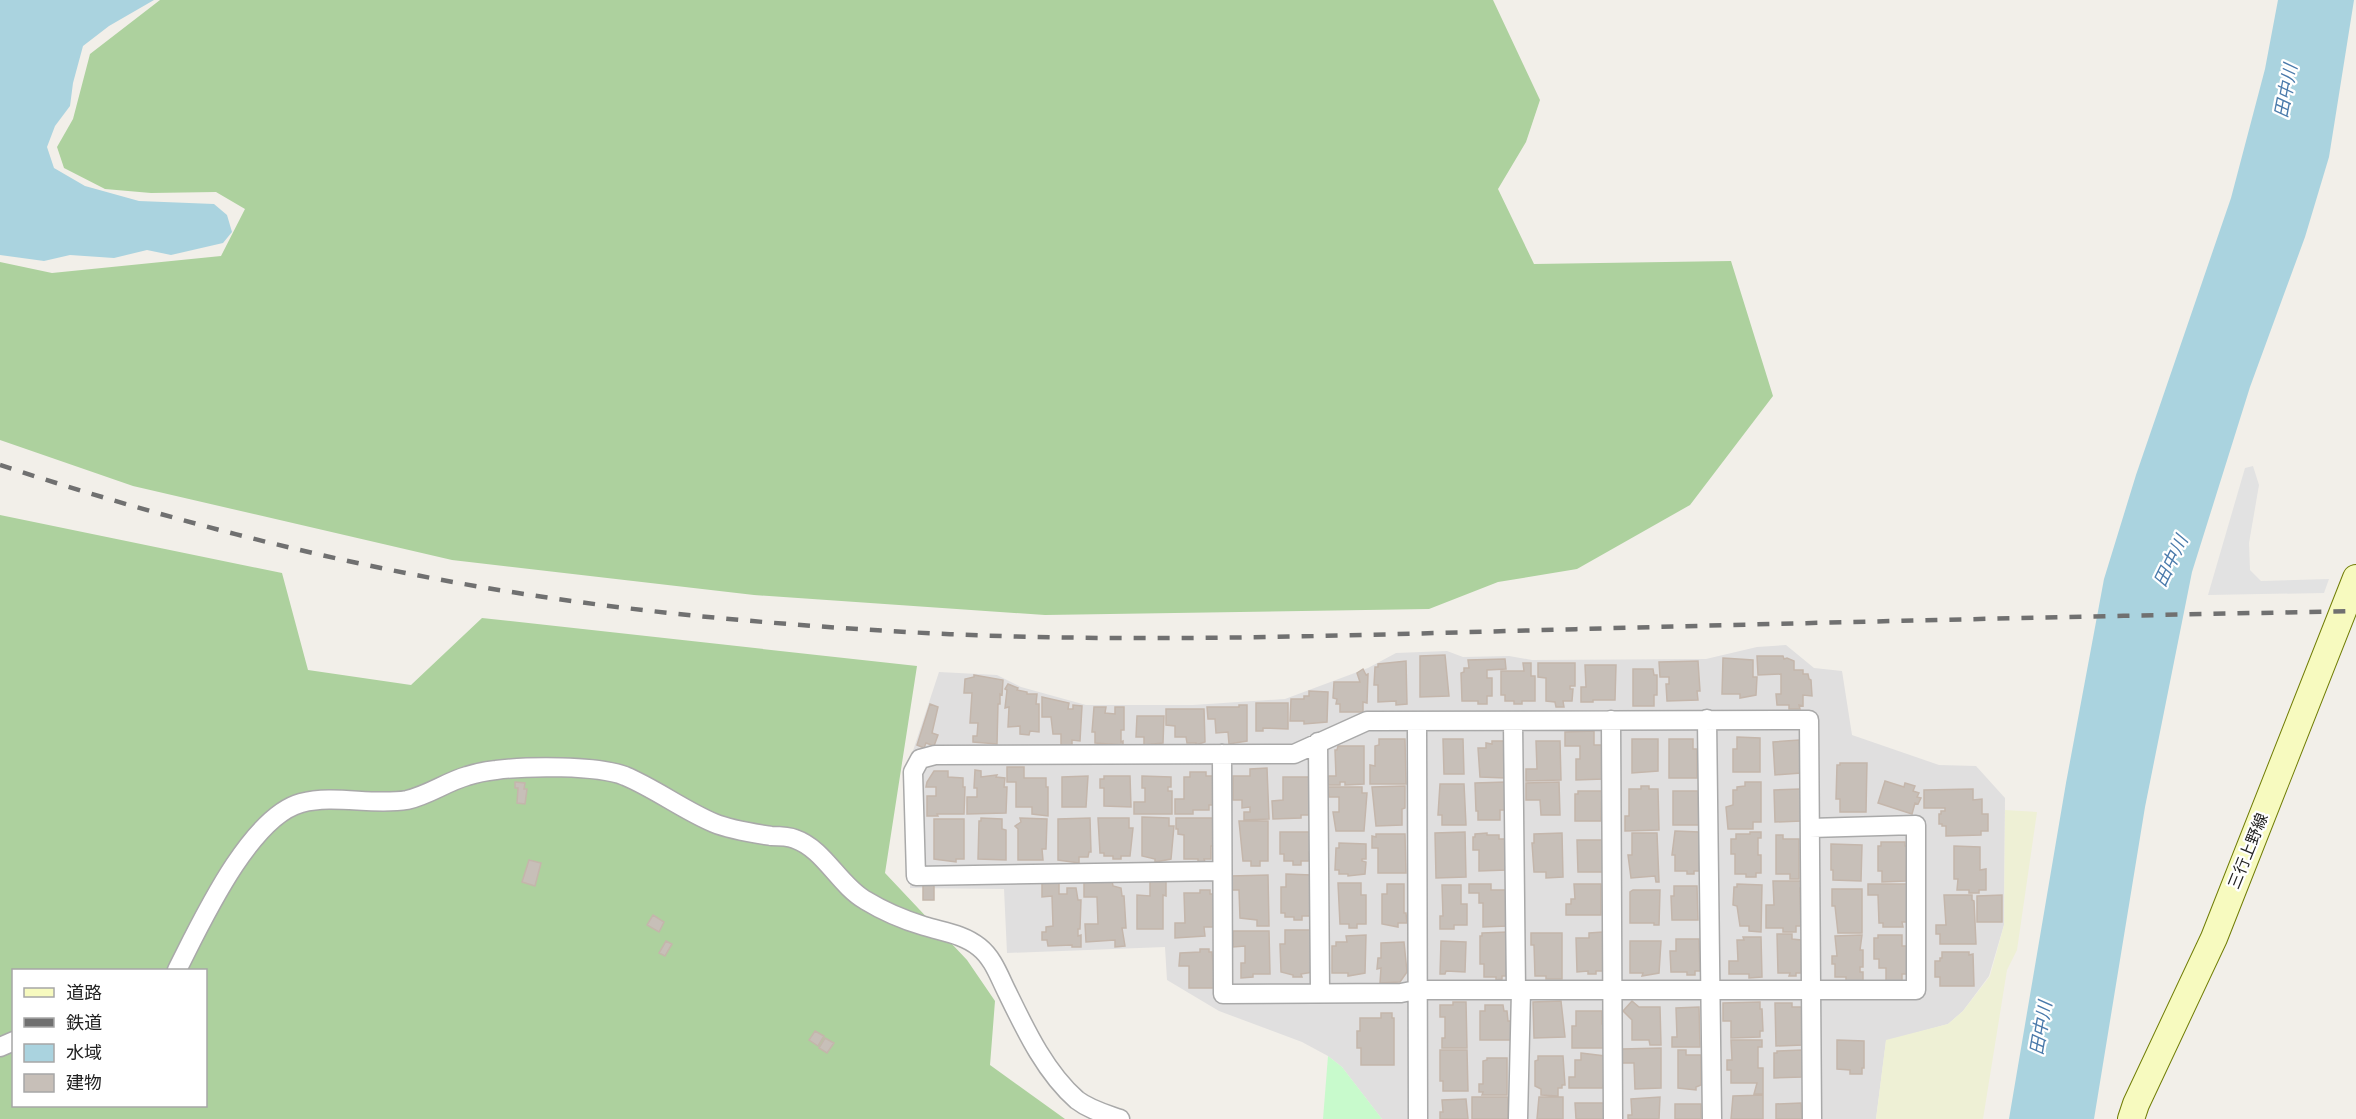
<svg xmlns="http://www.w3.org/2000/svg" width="2356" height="1119" viewBox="0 0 2356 1119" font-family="Arial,'Noto Sans JP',sans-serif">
<rect width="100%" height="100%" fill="#f2efe9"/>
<!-- residential -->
<path fill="#e0dfdf" d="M1786,645L1814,668L1842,671L1852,735L1939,765L1976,766L2005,798L2004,925L1989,976L1963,1011L1948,1024L1886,1041L1876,1119H1382L1342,1067L1328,1056L1302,1042L1219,1011L1167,980L1165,947L1007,953L1004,889L910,888L907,769L939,672L997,675L1021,687L1086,705H1193L1285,699L1368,668L1396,653L1447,651L1463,657L1509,656L1532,660L1706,659L1757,647Z"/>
<!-- farmland -->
<path fill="#eef0d5" d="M2005,810L2037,812L2017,950L2007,970L1983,1119H1876L1886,1040L1948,1024L1963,1011L1990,976L2004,925Z"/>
<!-- forest -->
<path fill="#add19e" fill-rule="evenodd" d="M160,0H1493L1540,100L1526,142L1498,189L1534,264L1731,261L1773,396L1690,505L1577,569L1498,582L1429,609L1045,615L754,595L452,560L133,486L0,440V262L52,273L221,256L245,209L216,192L151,193L105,189L64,168L57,147L73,119L90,54Z
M0,515L282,573L308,670L411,685L482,618L917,666L885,873L967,960L995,1001L990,1065L1065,1119H0ZM14,970H206V1106H14Z"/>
<!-- park -->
<path fill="#c8facc" d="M1328,1056L1342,1067L1382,1119H1323Z"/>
<!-- parking -->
<path fill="#e2e2e2" d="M2253,466L2259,485L2249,543L2250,570L2261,581L2329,579L2324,593L2208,595L2245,468Z"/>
<!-- water -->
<path fill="#aad3df" d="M0,0H154L109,26L83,46L73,83L70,106L55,126L47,147L54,168L85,186L139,201L214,204L227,215L232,232L223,243L171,255L147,250L114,258L70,255L44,261L0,255Z
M2278,0H2354L2329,157L2305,237L2250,387L2192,572L2145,807L2094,1119H2009L2066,783L2104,579L2136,475L2231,198L2265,69Z"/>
<!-- building -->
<path fill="#c7bfb8" stroke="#c4b6ab" stroke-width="1.5" d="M1445,655L1449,696L1420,697V656Z
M1757,656H1783L1784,659L1787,658L1794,661V670H1803V674H1808L1809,679L1811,680L1812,696L1803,695V706L1799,705L1800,709H1789V705H1777L1776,694H1781V674L1758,675Z
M1723,658L1753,660V677H1757L1756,695L1740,698V694H1722Z
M1505,659L1506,669L1487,670V678H1492V696H1487V704H1478V701H1462L1461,673L1464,672V668H1469L1468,660Z
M1406,661L1407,704L1396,705V701L1378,702V685H1374L1375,667H1378V664Z
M1698,661L1700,691H1697L1698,700L1667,701L1666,684H1669V677H1660L1659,662Z
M1523,663H1531V676H1535V701H1522V704H1514V701H1505V695H1501V671H1524Z
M1538,663H1575V686H1570V689H1573L1572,701H1563L1564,707H1556L1555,702L1546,701V678L1538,677Z
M1585,665H1616L1615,700H1593V702H1581V687H1586Z
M1363,669L1366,675L1368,674L1367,703L1363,702V712H1340V704H1336L1337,699L1333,698L1334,682H1360L1357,673Z
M1633,669H1653L1654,675H1657V695H1654V706H1633Z
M974,675L1003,680L1002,695L1000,694V704H998L997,744L973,742V736H977L978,723H970L972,693H964L965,679L974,677Z
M1008,684L1018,688L1017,690L1027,692V694H1037L1036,704H1039V732L1030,731L1029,735L1020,734V726L1008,727L1009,707L1005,708L1007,690L1005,689Z
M1309,691L1328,692L1327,722L1304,724V721H1290L1291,699H1304V696H1309Z
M1042,697L1069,703L1068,709H1073V705L1082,706L1080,741L1072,740V745H1061V734H1053L1051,717H1042Z
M1256,703H1288V729L1263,728V731H1256Z
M930,704L938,707L932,733L938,735L934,746L926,743L924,748L917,745Z
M1239,705H1247V741L1229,744L1228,732L1216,733L1215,719H1208L1207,707H1239Z
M1094,707H1106L1105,713L1115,714V707H1124V730H1121V742L1123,741V745L1095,743V732H1092Z
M1166,709H1204L1205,742L1196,745V743H1187L1186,737H1175V726L1166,725Z
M1137,716H1164L1163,743L1144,745V737H1136Z
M1594,731V745H1603V779L1576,780V759H1580V746H1565V732Z
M1737,737L1760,738V772H1733V749H1737Z
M1379,739H1405L1406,784H1370V765L1375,766V746L1379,745Z
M1443,739H1463L1464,774H1444Z
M1632,739H1658V771L1632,773Z
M1669,739H1693V749H1697V778H1669Z
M1799,740L1801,773L1775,775L1773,742Z
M1492,741H1506L1505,778L1480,777L1478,748H1486V743L1492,744Z
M1536,741H1560L1561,780L1526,781V769H1537Z
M1338,746H1364V784L1345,785V782H1340V785H1328V776H1336L1335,750H1337Z
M1840,763H1867L1866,812H1840V799H1836L1837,765H1840Z
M1007,767H1024V778H1046V787H1048V816L1032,814V807H1016V782H1007Z
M1267,768L1269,819L1244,820V812H1250V807L1242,808V800H1233V776H1250V769Z
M975,770L981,771V777L997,775L996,777L1005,778L1004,787H1007L1006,813L967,814V797H977V788H974Z
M934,771H948V777L963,778V787H965L964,814H937L938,816H927V796H936V787H926L927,782Z
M1190,772H1206V776H1213V805H1209V810H1193V814H1175V799H1184V777H1190Z
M1088,776L1086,807H1062V777Z
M1104,776H1130L1131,807L1104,806V788H1100V779H1104Z
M1142,776L1171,777V787H1168V791H1172V814H1134V802H1145V788H1142Z
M1283,777H1309L1310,815H1301V818L1273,819L1272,801L1283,800Z
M1885,781L1904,787L1905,783L1915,786L1913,791L1919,793L1917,797L1921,798L1918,804L1915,803L1912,814L1878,803Z
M515,782L525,783L524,789H527L525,804L517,803L518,788H515Z
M1506,782V810H1500V820H1478V811H1476L1475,783Z
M1559,782L1560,815H1541L1540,800H1526V783Z
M1745,782H1761V822H1753V829H1728L1726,807L1733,805V790H1737V787L1745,786Z
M1440,784H1464L1466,825H1442V815H1438Z
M1405,786V808L1402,809V825L1376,826L1372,787Z
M1641,786H1649V789H1658L1659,830L1625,831V816H1629V789H1641Z
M1328,787H1362V793H1367L1364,831H1336L1333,812H1339V797H1329Z
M1800,789L1801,821L1775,822L1774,790Z
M1973,789V800L1982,799V814H1988V831H1981V835L1946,836V826H1942V824H1939V814H1941V811H1945V808H1924V790Z
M1578,791H1602L1601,821H1575V794H1578Z
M1673,791H1698L1699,825H1673Z
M1142,817L1169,818V826H1174L1171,859L1155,862V859L1142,856Z
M981,818L1002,819V829L1006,830V860L978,859L979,821H981Z
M1020,818L1047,819L1046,849H1042L1043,860H1018V829L1015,826L1021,822Z
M1090,818L1091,852H1089L1088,857H1079V863L1058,860V819Z
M1098,818H1129V828H1133L1130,856H1121V859H1113V856H1104V853H1100Z
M1176,818H1214V846H1211V859H1204L1205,862H1198V859H1184V835L1178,834V829H1176Z
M934,819H964V859H956V862L934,859Z
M1239,821H1268V861H1260V866H1251V861H1243Z
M1675,831L1699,832V871H1694V874H1687V871H1675V855H1672Z
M1280,832H1312V853L1309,852V861H1301V865H1293V861H1284V854H1280Z
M1465,832L1466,877L1436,878L1435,833Z
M1750,832H1761V838H1758V855H1761V873H1756V877H1746V874H1735V854H1731V839H1736V834H1750Z
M1487,833V835H1499V839H1507V870L1479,871V850H1473V837H1475V834Z
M1562,833L1563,877L1546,878V872H1534L1532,843H1534V834Z
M1632,833H1657L1659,882H1656L1655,876L1631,878L1628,855H1632Z
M1376,834H1405L1406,873H1378V848H1372V836L1376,837Z
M1776,835H1783V839H1799V879H1790V874H1776Z
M1577,840H1602L1604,872H1578Z
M1881,842H1905V846H1907L1906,881L1882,882V871H1878V846H1881Z
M1339,843L1366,844V859H1362V861L1366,862L1365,874L1348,876V874H1339V870H1335L1336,848H1339Z
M1831,844L1862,845L1861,881L1833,880V870H1831Z
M1954,846L1980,847V870L1986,869V890H1979V893H1969V890H1957L1958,879H1954Z
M529,860L541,863L535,886L522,882Z
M1286,874L1311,875V916H1302V920H1294V917H1285V913H1281V887H1286Z
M1268,875L1269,926H1257V920L1240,918L1239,890H1231V876Z
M1112,881L1113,886L1121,888L1122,896H1124L1126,928H1122L1125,946L1115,947V940L1086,942L1085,924H1098L1097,897H1084V882Z
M1150,881H1166V896L1163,895V929H1137V895L1150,896Z
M1773,881H1802V888H1800L1801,926H1796V932H1783V928H1766V905H1774Z
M1059,882V894H1067V888H1076L1078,900H1081L1080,929H1078V936L1081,935V947H1072V945L1048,946L1047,940H1042V932H1046V927L1053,926L1052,896L1042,897V883Z
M1338,883H1361V895H1366V924H1357V928H1349V924H1340Z
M923,884H934V900H923Z
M1387,884H1404V913H1406L1407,923H1398V927L1382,924V894H1387Z
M1469,884H1491V890H1507V926L1483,927V903H1479V893H1469Z
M1574,884H1601V915H1566V904H1571V899H1575Z
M1737,884L1762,885L1761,932L1749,931V926H1740L1737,906L1733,905L1734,887H1737Z
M1868,884H1907V922H1902L1903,927H1883V923H1879L1878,895H1868Z
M1442,885H1461V904H1467V925H1454V929H1440V916H1443Z
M1674,886H1697L1698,920H1672L1671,896H1674Z
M1832,889H1862V933H1838L1835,906H1832Z
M1200,890H1210V894H1214V927H1204L1205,936L1175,938V923H1185L1184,893H1200Z
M1633,890H1660L1659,925H1654V923H1630V892Z
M1944,895H1972V900L1974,901L1976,944H1940V934H1936V925H1946Z
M2002,895V922H1977V896Z
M653,915L664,922L659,932L647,925Z
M1285,930H1312L1311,962H1313V972L1301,974L1302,977H1293V975L1281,972L1280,944H1285Z
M1233,931H1269L1270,974H1253V977L1241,978V963H1245V946L1233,947Z
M1508,932L1507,976H1502V979L1496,980V977H1484V964H1480V936H1482V933Z
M1603,932L1604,971H1596V974H1588V971L1577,972L1576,938H1589V933Z
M1531,933H1562V979H1546V976H1535L1534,945H1531Z
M1777,934H1792V939L1801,940V973H1796V976H1789L1790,973H1778Z
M1366,935L1365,973L1348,976V973H1332V946H1336V942H1347L1346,936Z
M1862,935L1860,950H1863V967H1860V972H1863V983H1846V977H1835V964H1832V956H1837L1835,936Z
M1878,935H1902V946H1908L1907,974H1902V981H1886V968H1879V959H1874V938H1878Z
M1743,937H1761L1762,977L1749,978V974H1729V961H1738L1737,940H1744Z
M1676,939H1699L1700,971H1695V975H1687V972H1671L1670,951H1676Z
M666,941L672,944L665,956L659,953Z
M1441,941L1466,942L1465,972L1446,971L1445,974H1440Z
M1630,941H1661L1659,973L1642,976L1643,973H1630Z
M1404,942L1407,972L1400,982L1380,983L1381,968L1377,969L1378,958H1381V943Z
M1200,949H1209V952H1212L1215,988H1189V966H1179L1180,953L1200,952Z
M1942,952H1969V955L1973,954L1974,986H1940V977H1935V961H1940V958H1942Z
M1561,1001L1565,1037L1534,1038L1533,1002Z
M1632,1001L1639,1007H1660L1661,1045H1650L1649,1040H1632V1020L1623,1011Z
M1453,1002H1466L1467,1048H1442V1038H1445V1017H1440V1005H1453Z
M1760,1002V1009H1762L1763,1031H1760V1037L1731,1038V1021H1723V1003Z
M1775,1003H1792V1007H1802L1803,1045L1776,1046Z
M1485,1005H1503L1504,1011H1507L1508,1021H1511V1040H1480V1011H1485Z
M1699,1007L1700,1047H1672V1037H1677L1676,1008Z
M1576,1011H1602V1024H1605V1048H1572V1026H1576Z
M1381,1013H1392V1018H1394V1065H1361V1048H1357V1031H1360V1018H1381Z
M815,1031L824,1036L818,1046L809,1040Z
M825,1038L834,1043L827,1053L819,1048Z
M1731,1040H1762V1047H1758V1068H1763V1094H1754L1757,1083H1731V1070H1727V1060H1732Z
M1837,1040L1864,1041V1068H1862V1074H1850V1070L1837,1069Z
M1661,1048V1088L1635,1089L1634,1063H1622V1049Z
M1440,1050H1467L1468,1091H1443V1081H1440Z
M1678,1050H1686V1055H1701V1085L1696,1087V1090L1678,1088Z
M1802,1050V1077L1774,1078V1053H1777V1051Z
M1581,1053L1605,1056L1606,1085H1603V1088H1569V1077H1575V1060H1581Z
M1538,1056H1563L1565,1085H1562V1088H1558V1096L1541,1095V1089L1535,1086V1061L1538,1060Z
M1487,1058H1507V1095H1482L1483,1092H1479V1084H1483V1061L1487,1060Z
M1763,1095V1119H1731L1733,1096Z
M1472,1097H1508V1119H1472Z
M1539,1097H1563V1119H1537Z
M1660,1097L1659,1119H1628V1115H1632L1631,1099Z
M1466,1099L1468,1119H1440V1112H1443L1442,1100Z
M1575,1103H1605L1607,1119H1576Z
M1801,1103L1802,1119H1776V1104Z
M1675,1104H1701V1119H1675Z"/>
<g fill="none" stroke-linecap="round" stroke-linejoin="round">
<defs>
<path id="minor" d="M1707,719L1712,1119
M1611,720L1613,1119
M1417,721L1418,1119
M1513,722L1516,991
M1318,742L1320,992
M1222,754L1223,994L1401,993L1416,990H1916V825L1810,828
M1222,871L916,876L913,772L920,759L935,755L1294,754L1367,721L1809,720L1812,1119
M177,970C200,925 249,817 301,803C335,794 372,806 407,800C429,795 446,782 467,776C476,773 486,771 496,770C527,766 597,765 625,776C656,789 683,810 714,823C731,830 752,833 771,836C779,836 788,836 795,839C824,849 839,885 865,900C883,911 904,920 924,926C943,932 963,934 979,947C993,958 999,976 1007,992C1025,1029 1045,1072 1077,1100C1090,1110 1106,1114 1120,1119
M0,1047L14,1041
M1518,1119L1521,991"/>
<path id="secondary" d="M2131,1119L2136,1104L2214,938L2356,578"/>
</defs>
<!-- minor casing -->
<use href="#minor" stroke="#a9a9a9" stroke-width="21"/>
<!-- secondary casing -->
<use href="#secondary" stroke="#707d05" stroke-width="28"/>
<!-- minor -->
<use href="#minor" stroke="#fff" stroke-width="18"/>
<!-- secondary -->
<use href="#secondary" stroke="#f7fabf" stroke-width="26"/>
<!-- rail -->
<path stroke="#707070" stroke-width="4.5" stroke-dasharray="12 12" stroke-linecap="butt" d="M0,465C177,523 360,570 544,597C658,614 774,624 889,631C1119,645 1350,635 1581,629C1839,622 2098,616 2356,611"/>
</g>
<g text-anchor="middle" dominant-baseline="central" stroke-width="4.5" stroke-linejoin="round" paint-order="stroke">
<!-- street labels -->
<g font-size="16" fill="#222" stroke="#fff">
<text transform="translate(2248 851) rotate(-68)">三行上野線</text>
</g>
<!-- water labels -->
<g font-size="18" font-style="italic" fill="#4a7aab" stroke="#fff">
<text transform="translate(2286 91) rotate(-79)">田中川</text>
<text transform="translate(2171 561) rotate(-64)">田中川</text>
<text transform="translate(2041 1028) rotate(-80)">田中川</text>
</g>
</g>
<!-- legend -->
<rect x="12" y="969" width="195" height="138" fill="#ffffff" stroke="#a7a7a7" stroke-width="1.5"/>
<rect x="24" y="988" width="30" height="9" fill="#f7fabf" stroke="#a7a7a7" stroke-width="1.5"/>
<text x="66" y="999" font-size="18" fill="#222222">道路</text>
<rect x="24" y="1018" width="30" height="9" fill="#707070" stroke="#a7a7a7" stroke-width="1.5"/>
<text x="66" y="1029" font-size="18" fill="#222222">鉄道</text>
<rect x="24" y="1044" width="30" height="18" fill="#aad3df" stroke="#a7a7a7" stroke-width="1.5"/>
<text x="66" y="1059" font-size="18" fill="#222222">水域</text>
<rect x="24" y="1074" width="30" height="18" fill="#c7bfb8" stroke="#a7a7a7" stroke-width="1.5"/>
<text x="66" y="1089" font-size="18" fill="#222222">建物</text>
</svg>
